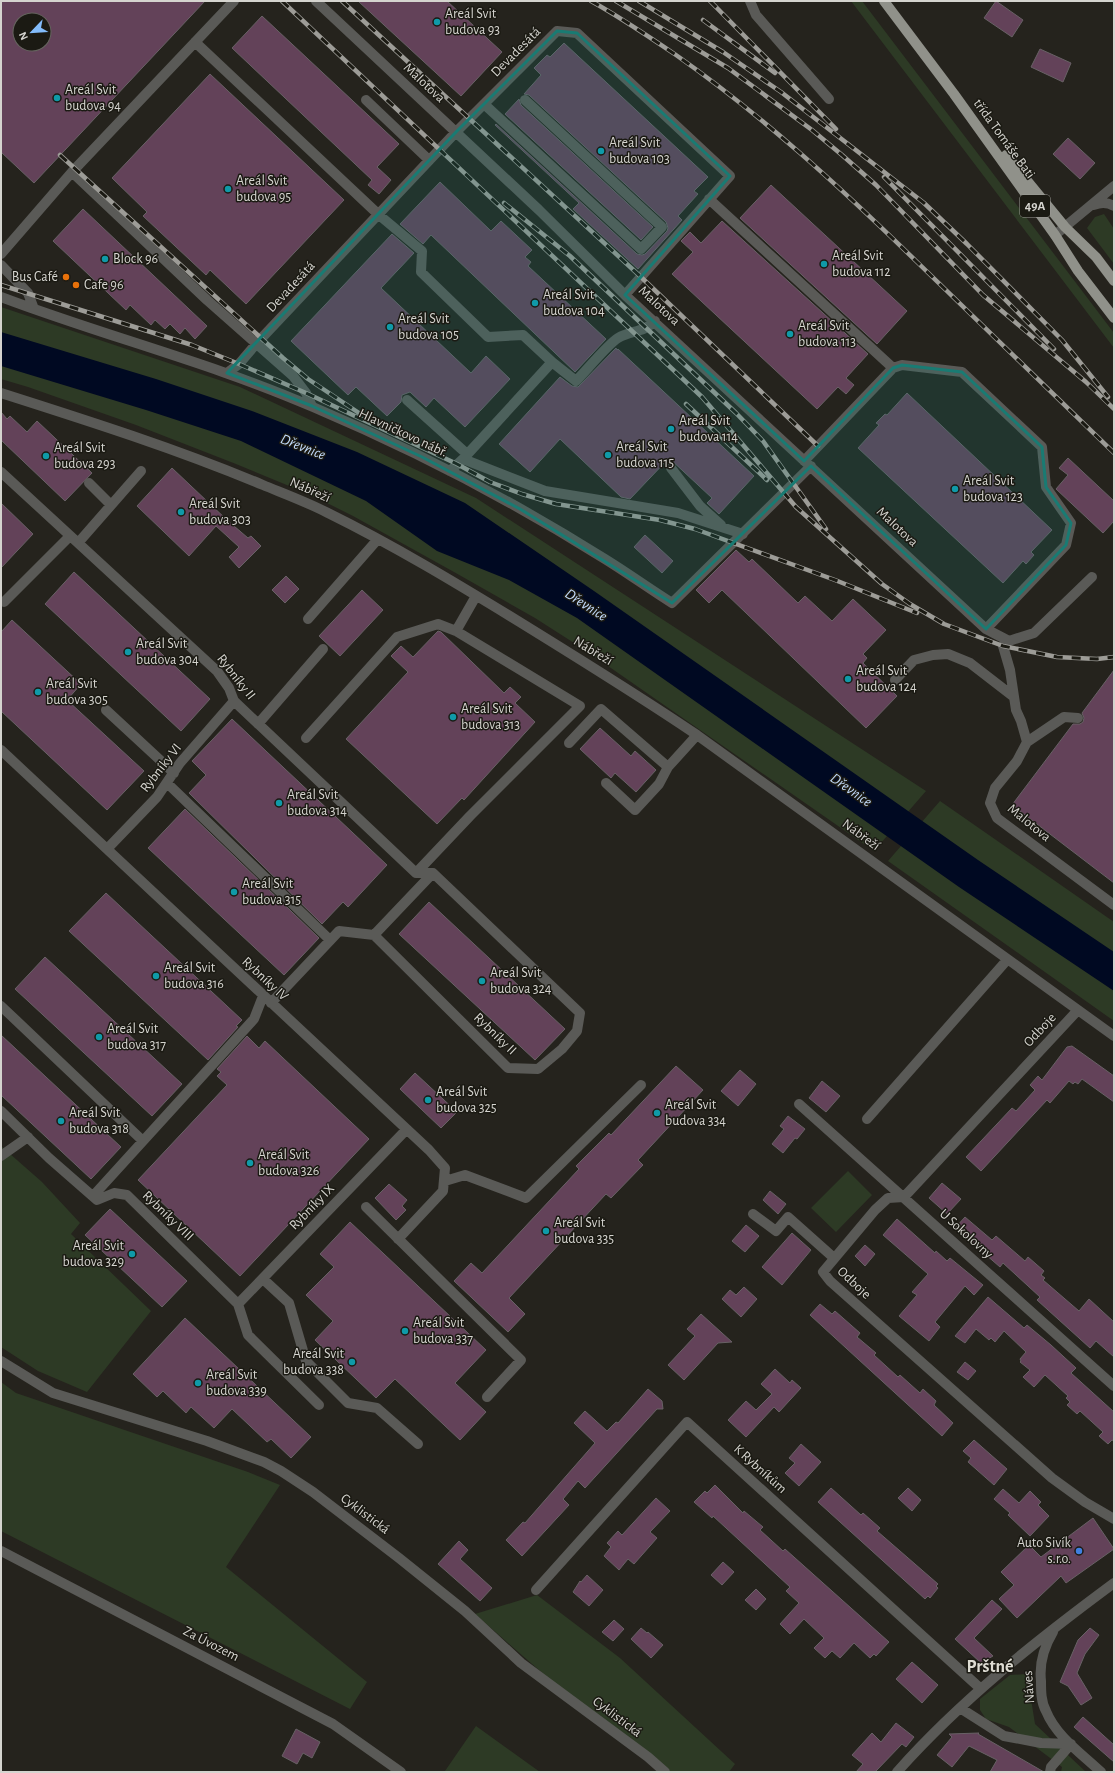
<svg xmlns="http://www.w3.org/2000/svg" width="1115" height="1773" viewBox="0 0 1115 1773" font-family="'Alegreya Sans',sans-serif">
<rect width="100%" height="100%" fill="#25231d"/>
<!-- green -->
<path fill="#2d3a25" d="M851,1H862L1114,333V348Z
M1104,214L1114,229V264L1087,228L1095,217Z
M1,307L240,387L476,498L926,791L874,851L585,650L535,618L454,572L353,516L311,495L236,464L136,425L28,387L1,379Z
M940,801L1114,922V1021L888,861Z
M1,1146L42,1182L80,1223L71,1234L151,1311L87,1392L38,1371L1,1347Z
M848,1171L872,1195L836,1232L811,1208Z
M1,1382L16,1393L248,1472L280,1485L226,1567L367,1682L350,1709L1,1531Z
M537,1595L620,1658L735,1764L729,1772H671L547,1677L475,1614Z
M1027,1674L1035,1724L1086,1772H1061L1062,1767L1009,1727L986,1719L980,1710V1699L1010,1675Z
M476,1726L540,1772L445,1771Z"/>
<!-- water -->
<path fill="#000922" d="M1,332L156,379L252,411L357,452L465,503L594,591L978,860L1114,952V991L959,887L577,618L509,580L437,551L366,501L241,441L146,410L1,366Z"/>
<!-- building -->
<path fill="#634259" stroke="#686165" fill-rule="evenodd" d="M1,1H205L34,183L1,152ZM20,20H44V44H20Z
M358,1H447L502,52L461,96Z
M996,1L1023,20L1012,37L984,18Z
M262,16L399,144L377,167L391,180L379,194L368,185L372,180L232,48Z
M564,43L708,177L694,191L698,194L678,216L682,220L638,269L573,209L579,203L495,125L496,124L637,254L642,255L645,254L667,231L668,228L666,222L529,95L524,94L541,75L534,68L547,55L550,57Z
M1040,49L1071,63L1063,82L1031,67Z
M210,74L344,200L246,304L210,270L206,275L143,216L147,212L112,178Z
M519,99L521,105L653,227L641,240L505,114Z
M1068,138L1095,163L1080,179L1053,154Z
M440,182L491,231L501,221L532,250L525,257L531,262L528,266L606,339L575,372L431,235L423,244L400,224Z
M771,185L907,311L877,344L740,218Z
M83,209L207,326L195,339L185,328L180,334L170,324L165,329L155,320L151,325L130,305L126,310L53,241Z
M722,221L868,354L846,378L854,385L846,394L838,387L817,409L672,274L693,252L681,241L690,232L701,243Z
M392,234L414,253L381,288L471,373L486,356L510,379L465,427L434,398L426,407L410,392L402,395L401,402L387,416L356,387L348,395L291,341Z
M616,348L617,350L618,349L754,476L719,514L707,503L712,498L669,458L630,499L621,497L560,439L530,472L499,444L560,377L572,386L578,387Z
M907,393L1052,530L1031,552L1034,555L1026,564L1023,561L1003,583L858,448L879,425L876,423L885,414L887,415Z
M1,412L7,419L10,416L27,432L37,421L92,473L65,501L1,440Z
M1068,458L1114,501V521L1103,533L1056,489L1068,475L1059,468Z
M172,468L227,520L248,538L251,536L261,546L239,568L229,557L239,547L216,526L189,556L137,506Z
M1,503L33,534L1,568Z
M645,535L673,561L662,573L634,547Z
M736,550L749,562L752,559L798,603L805,596L832,621L853,599L886,630L863,654L867,658L863,663L897,696L866,728L722,590L709,603L696,590Z
M74,572L210,699L181,731L45,604Z
M286,576L299,589L285,603L272,590Z
M362,590L383,610L340,656L319,636Z
M12,620L81,684L67,700L144,771L107,810L1,711V632Z
M438,631L441,632L504,693L510,687L521,697L515,703L535,722L464,800L462,798L437,824L346,739L408,672L391,656L401,646L413,657Z
M1114,670V883L1012,805L1073,724H1080L1083,722L1084,718L1082,713Z
M232,719L387,865L348,907L343,902L322,924L189,793L206,775L192,761Z
M600,728L631,756L635,751L656,770L636,792L615,773L611,778L580,749Z
M185,809L319,938L284,975L148,848Z
M106,893L242,1020L236,1026L238,1027L208,1060L69,931Z
M429,902L565,1029L535,1060L399,934Z
M45,957L182,1084L152,1116L15,989Z
M1,1035L121,1147L91,1179L1,1095Z
M247,1036L259,1048L265,1041L369,1139L240,1276L138,1180L227,1085L217,1076L221,1072L217,1069Z
M1072,1046L1114,1076V1102L1082,1079L1078,1084L1075,1082L1073,1084L1069,1081L1050,1103L1047,1100L981,1171L966,1157L1012,1108L1016,1111L1035,1090L1030,1085L1038,1076L1042,1080L1067,1047Z
M676,1066L703,1090L638,1160L643,1165L611,1198L606,1194L509,1298L525,1314L508,1332L454,1281L471,1263L482,1273L579,1169L576,1166L609,1133L611,1135Z
M740,1070L756,1084L738,1106L721,1091Z
M415,1073L457,1112L441,1128L400,1089Z
M822,1081L840,1096L826,1112L809,1098Z
M788,1116L805,1129L797,1139L795,1138L783,1153L772,1144L784,1129L780,1126Z
M942,1183L961,1199L947,1214L929,1198Z
M389,1184L407,1200L402,1206L406,1210L396,1220L375,1198Z
M770,1191L786,1204L778,1214L763,1200Z
M110,1209L187,1281L162,1307L85,1235Z
M965,1217L992,1240L996,1236L1025,1261L1028,1257L1044,1271L1041,1275L1045,1278L1043,1280L1079,1311L1089,1299L1114,1322V1357L1096,1341L1090,1348L1037,1300L1040,1297L1003,1263L1000,1267L955,1228Z
M897,1219L935,1253L936,1251L947,1261L950,1258L983,1285L974,1295L965,1286L935,1322L940,1327L929,1341L899,1316L917,1295L912,1292L928,1274L883,1235Z
M350,1222L486,1350L455,1383L486,1412L460,1440L395,1379L376,1398L315,1340L333,1321L306,1295L334,1267L320,1254Z
M746,1225L759,1236L745,1252L732,1241Z
M792,1233L811,1250L782,1285L762,1267Z
M865,1245L875,1254L865,1266L855,1256Z
M744,1287L757,1299L741,1317L722,1299L730,1290L736,1295Z
M988,1297L1024,1328L1027,1325L1051,1345L1076,1368L1071,1373L1114,1412V1441L1112,1440L1108,1444L1099,1436L1103,1432L1080,1411L1077,1414L1067,1405L1070,1402L1066,1398L1068,1396L1045,1375L1034,1387L1023,1377L1030,1370L1020,1362L1021,1361L1020,1359L1026,1352L1004,1331L995,1342L991,1338L989,1340L976,1329L965,1343L955,1336Z
M820,1304L832,1314L835,1311L860,1333L857,1337L876,1353L874,1355L898,1377L900,1375L920,1393L923,1389L936,1401L934,1405L953,1423L942,1436L810,1315Z
M701,1314L732,1342L718,1343L684,1380L668,1365L695,1336L687,1329Z
M185,1318L311,1437L291,1458L271,1439L267,1442L232,1409L214,1428L191,1407L186,1413L163,1391L157,1397L133,1374Z
M965,1362L976,1371L968,1380L957,1372Z
M775,1369L790,1383L792,1380L801,1388L779,1412L774,1407L746,1437L728,1420L746,1401L756,1410L772,1394L761,1384Z
M648,1389L662,1401L663,1409H657L585,1488L578,1481L563,1499L569,1505L522,1556L506,1540L523,1522L525,1523L595,1443L574,1423L585,1411L607,1431L616,1422L618,1423Z
M974,1440L1007,1469L994,1485L968,1462L971,1458L963,1451Z
M801,1444L821,1462L799,1486L785,1473L795,1463L789,1458Z
M715,1485L743,1513L744,1511L763,1527L760,1530L783,1551L785,1549L889,1642L876,1656L874,1654L870,1658L854,1643L840,1658L832,1651L825,1658L814,1648L824,1638L804,1619L790,1634L780,1624L799,1603L786,1591L790,1587L713,1516L712,1518L694,1502L705,1491L707,1493Z
M831,1488L861,1515L863,1513L880,1528L877,1531L938,1584L936,1586L938,1588L930,1598L928,1596L925,1599L818,1502Z
M908,1488L921,1500L912,1511L898,1498Z
M1003,1489L1019,1503L1030,1491L1041,1502L1038,1505L1049,1516L1030,1536L1008,1515L1010,1513L994,1499Z
M656,1498L670,1511L650,1532L657,1538L634,1564L628,1559L619,1570L604,1556L611,1547L607,1543L618,1531L622,1535Z
M1093,1518L1114,1549L1066,1583L1061,1576L1017,1618L999,1599L1014,1585L1001,1572L1029,1545L1041,1557Z
M459,1541L468,1550L460,1559L492,1588L480,1601L438,1564Z
M723,1562L734,1572L722,1585L711,1575Z
M587,1575L603,1590L589,1606L573,1592L580,1581L581,1582Z
M756,1589L766,1599L756,1610L745,1600Z
M992,1600L1002,1609L974,1638L993,1656L981,1663L955,1639Z
M614,1620L624,1629L613,1641L602,1632Z
M641,1628L647,1633L648,1632L663,1645L651,1658L631,1639Z
M1090,1628L1099,1635L1085,1654L1077,1673L1092,1698L1081,1705L1068,1686L1060,1682L1078,1640Z
M912,1662L938,1685L922,1703L896,1679Z
M1083,1717L1114,1745V1762L1074,1727Z
M896,1723L914,1737L906,1747L902,1744L875,1772H856L863,1764L852,1755L872,1733L881,1742Z
M296,1729L320,1742L312,1758L303,1753L297,1764L282,1756Z
M979,1733L978,1734L1044,1772H990L997,1760L969,1746L952,1767L937,1755L952,1737L949,1734Z"/>
<g fill="none" stroke-linecap="round" stroke-linejoin="round">
<!-- minor -->
<path stroke="#5a5a57" stroke-width="10" d="M316,1L539,210L625,295L986,629L1009,641L1003,646L1010,670L1016,710L1021,721L1027,742L1017,761L995,788L990,803L997,818L1114,905
M750,1L756,15L829,99
M195,42L379,215L422,251L421,272L488,337L523,335L552,362L463,459L450,471
M366,100L429,160
M484,104L641,249L662,227L525,100
M72,172L207,300L293,376L306,393L312,406
M709,199L893,368
M1094,205C1101,202 1107,202 1114,206
M1055,235L1114,186
M1,254L72,172L234,1
M1,265L28,293L34,309
M1,297C104,336 212,363 313,407C412,449 509,499 600,556C625,571 648,588 672,603L811,466
M552,362L576,381C585,372 608,344 618,338C632,330 643,333 655,321
M227,373L239,364L256,344L456,132L557,31L577,33L730,176L625,295
M1,393C89,421 177,449 263,485C285,494 307,502 328,513C393,545 456,583 518,621C578,658 638,695 697,735L1114,1036
M407,400L467,454
M463,459L545,491L678,513L743,534
M804,461L893,368L902,365L962,372L1042,447L1046,487L1071,523L1066,545L986,629
M671,468L700,506L721,525
M1,472L217,671L229,688L234,701L416,873H433L580,1013L577,1031L562,1049L538,1069L508,1068L374,935L433,873
M89,483L111,505
M78,543L141,471
M4,602L70,536
M308,619L378,539
M1009,641L1034,633L1092,577
M895,680L914,660L933,655L948,654L970,663L1014,697
M106,710L174,773
M258,724L323,649
M306,738L397,637L438,624L456,631
M1027,742L1064,717L1078,718
M569,743L601,709L668,767L697,735
M1,750L429,1150L445,1168L443,1191L398,1239
M167,783L330,940
M606,783L635,810L659,784L668,767
M107,849L157,797L180,763L234,701
M416,873L470,816L580,706L456,631L476,596
M271,1003L339,931L374,935
M1,1006L143,1141
M1078,1010L904,1197L888,1198L875,1210L823,1272L830,1281L1052,1478L1085,1502L1114,1519
M799,1104L1114,1386
M1,1111L49,1158L97,1200L114,1193L127,1195L238,1304L248,1335L319,1405
M867,1119L1007,960
M1,1156L28,1137
M445,1181L465,1175L526,1198L641,1085
M93,1196L254,1019L263,996
M366,1207L521,1360L487,1397
M753,1214L776,1231L788,1217L834,1258
M263,1279L289,1303L306,1361L348,1403L377,1408L418,1444
M238,1304L406,1130
M1,1361L53,1393L207,1441L264,1462L281,1471L313,1492L399,1558L465,1611L521,1663L648,1757L665,1772
M1,1551L333,1724L401,1772
M536,1590L687,1422L981,1689
M1053,1632C1044,1647 1039,1663 1041,1681C1041,1691 1041,1702 1046,1711C1056,1736 1082,1754 1101,1772
M960,1708L1004,1736L1041,1743L1071,1744
M897,1772C961,1700 1037,1640 1114,1583
M1050,1772L1051,1767L1071,1744"/>
<!-- major -->
<path stroke="#90918a" stroke-width="10" d="M884,1L954,94L1055,235L1078,271L1114,318
M1006,155L1065,227L1096,257L1114,281"/>
<defs>
<path id="rail" d="M282,1L702,397L796,507L882,584L910,604L944,624L1003,646L1057,657L1097,659L1114,657
M342,1L641,277L818,446
M591,1C620,17 648,36 676,55C763,116 840,187 916,261C982,325 1048,389 1114,453
M616,1L728,68L812,130L842,155L876,185L983,295L1086,382L1114,409
M639,1L723,52L781,92L924,203L967,244L1062,340L1108,397
M710,1L836,129
M703,20L775,73
M60,155L283,358L308,379L359,413
M884,177L1054,349
M504,203L570,256L736,413L763,441L826,529
M1,285L192,345L239,364L306,393L457,464L490,482L522,494L556,504L660,520L695,529L835,580L917,613
M686,404L767,480"/>
</defs>
<!-- rail casing -->
<use href="#rail" stroke="#9d9c97" stroke-width="4.5"/>
<!-- rail -->
<use href="#rail" stroke="#1b1a13" stroke-width="3" stroke-dasharray="9" stroke-linecap="butt"/>
</g>
<!-- marked area -->
<path fill="#197b73" fill-opacity="0.2" stroke="#197b73" stroke-width="3" stroke-linejoin="round" d="M557,31L577,33L730,176L625,295L804,461L893,368L902,365L962,372L1042,447L1046,487L1071,523L1066,545L986,629L811,466L672,603L520,509L422,457L312,406L227,373L456,132Z"/>
<!-- markers -->
<g fill="#0f9aa8" stroke="#1b1a13" stroke-width="1.5">
<circle cx="437" cy="22" r="4"/>
<circle cx="57" cy="98" r="4"/>
<circle cx="601" cy="151" r="4"/>
<circle cx="228" cy="189" r="4"/>
<circle cx="105" cy="259" r="4"/>
<circle cx="824" cy="264" r="4"/>
<circle cx="535" cy="303" r="4"/>
<circle cx="390" cy="327" r="4"/>
<circle cx="790" cy="334" r="4"/>
<circle cx="671" cy="429" r="4"/>
<circle cx="608" cy="455" r="4"/>
<circle cx="46" cy="456" r="4"/>
<circle cx="955" cy="489" r="4"/>
<circle cx="181" cy="512" r="4"/>
<circle cx="128" cy="652" r="4"/>
<circle cx="848" cy="679" r="4"/>
<circle cx="38" cy="692" r="4"/>
<circle cx="453" cy="717" r="4"/>
<circle cx="279" cy="803" r="4"/>
<circle cx="234" cy="892" r="4"/>
<circle cx="156" cy="976" r="4"/>
<circle cx="482" cy="981" r="4"/>
<circle cx="99" cy="1037" r="4"/>
<circle cx="428" cy="1100" r="4"/>
<circle cx="657" cy="1113" r="4"/>
<circle cx="61" cy="1121" r="4"/>
<circle cx="250" cy="1163" r="4"/>
<circle cx="546" cy="1231" r="4"/>
<circle cx="132" cy="1254" r="4"/>
<circle cx="405" cy="1331" r="4"/>
<circle cx="352" cy="1362" r="4"/>
<circle cx="198" cy="1383" r="4"/>
</g>
<g fill="#e8710a" stroke="#1b1a13" stroke-width="1.5">
<circle cx="66" cy="277" r="4"/>
<circle cx="76" cy="285" r="4"/>
</g>
<circle fill="#3f7fe0" stroke="#1b1a13" stroke-width="1.5" cx="1079" cy="1551" r="4"/>
<g text-anchor="middle" dominant-baseline="central" stroke-width="3" stroke-linejoin="round" paint-order="stroke">
<!-- shield labels -->
<rect fill="#1b1a13" stroke="#9d9c97" stroke-width="1" x="1020" y="195" width="30" height="22" rx="3"/>
<g font-size="13" font-weight="bold" fill="#d5d4cf">
<text x="1035" y="206">49A</text>
</g>
<!-- poi labels -->
<g font-size="14" fill="#d5d4cf" stroke="#1b1a13" text-anchor="start">
<text x="445" y="14">Areál Svit<tspan x="445" dy="16">budova 93</tspan></text>
<text x="65" y="90">Areál Svit<tspan x="65" dy="16">budova 94</tspan></text>
<text x="609" y="143">Areál Svit<tspan x="609" dy="16">budova 103</tspan></text>
<text x="236" y="181">Areál Svit<tspan x="236" dy="16">budova 95</tspan></text>
<text x="832" y="256">Areál Svit<tspan x="832" dy="16">budova 112</tspan></text>
<text x="113" y="259">Block 96</text>
<text x="58" y="277" text-anchor="end">Bus Café</text>
<text x="84" y="285">Cafe 96</text>
<text x="543" y="295">Areál Svit<tspan x="543" dy="16">budova 104</tspan></text>
<text x="398" y="319">Areál Svit<tspan x="398" dy="16">budova 105</tspan></text>
<text x="798" y="326">Areál Svit<tspan x="798" dy="16">budova 113</tspan></text>
<text x="679" y="421">Areál Svit<tspan x="679" dy="16">budova 114</tspan></text>
<text x="616" y="447">Areál Svit<tspan x="616" dy="16">budova 115</tspan></text>
<text x="54" y="448">Areál Svit<tspan x="54" dy="16">budova 293</tspan></text>
<text x="963" y="481">Areál Svit<tspan x="963" dy="16">budova 123</tspan></text>
<text x="189" y="504">Areál Svit<tspan x="189" dy="16">budova 303</tspan></text>
<text x="136" y="644">Areál Svit<tspan x="136" dy="16">budova 304</tspan></text>
<text x="856" y="671">Areál Svit<tspan x="856" dy="16">budova 124</tspan></text>
<text x="46" y="684">Areál Svit<tspan x="46" dy="16">budova 305</tspan></text>
<text x="461" y="709">Areál Svit<tspan x="461" dy="16">budova 313</tspan></text>
<text x="287" y="795">Areál Svit<tspan x="287" dy="16">budova 314</tspan></text>
<text x="242" y="884">Areál Svit<tspan x="242" dy="16">budova 315</tspan></text>
<text x="164" y="968">Areál Svit<tspan x="164" dy="16">budova 316</tspan></text>
<text x="490" y="973">Areál Svit<tspan x="490" dy="16">budova 324</tspan></text>
<text x="107" y="1029">Areál Svit<tspan x="107" dy="16">budova 317</tspan></text>
<text x="436" y="1092">Areál Svit<tspan x="436" dy="16">budova 325</tspan></text>
<text x="665" y="1105">Areál Svit<tspan x="665" dy="16">budova 334</tspan></text>
<text x="69" y="1113">Areál Svit<tspan x="69" dy="16">budova 318</tspan></text>
<text x="258" y="1155">Areál Svit<tspan x="258" dy="16">budova 326</tspan></text>
<text x="554" y="1223">Areál Svit<tspan x="554" dy="16">budova 335</tspan></text>
<text x="124" y="1246" text-anchor="end">Areál Svit<tspan x="124" dy="16">budova 329</tspan></text>
<text x="413" y="1323">Areál Svit<tspan x="413" dy="16">budova 337</tspan></text>
<text x="344" y="1354" text-anchor="end">Areál Svit<tspan x="344" dy="16">budova 338</tspan></text>
<text x="206" y="1375">Areál Svit<tspan x="206" dy="16">budova 339</tspan></text>
<text x="1071" y="1543" text-anchor="end">Auto Sivík<tspan x="1071" dy="16">s.r.o.</tspan></text>
</g>
<!-- street labels -->
<g font-size="14" fill="#d5d4cf" stroke="#1b1a13">
<text transform="translate(516 52) rotate(-45)">Devadesátá</text>
<text transform="translate(424 83) rotate(43)">Malotova</text>
<text transform="translate(1004 139) rotate(54)">třída Tomáše Bati</text>
<text transform="translate(291 287) rotate(-47)">Devadesátá</text>
<text transform="translate(659 306) rotate(43)">Malotova</text>
<text transform="translate(403 433) rotate(25)">Hlavničkovo nábř.</text>
<text transform="translate(310 490) rotate(24)">Nábřeží</text>
<text transform="translate(897 527) rotate(43)">Malotova</text>
<text transform="translate(593 651) rotate(31)">Nábřeží</text>
<text transform="translate(236 677) rotate(52)">Rybníky II</text>
<text transform="translate(161 768) rotate(-52)">Rybníky VI</text>
<text transform="translate(1029 823) rotate(39)">Malotova</text>
<text transform="translate(861 835) rotate(36)">Nábřeží</text>
<text transform="translate(265 979) rotate(43)">Rybníky IV</text>
<text transform="translate(1040 1030) rotate(-47)">Odboje</text>
<text transform="translate(495 1034) rotate(44)">Rybníky II</text>
<text transform="translate(312 1207) rotate(-46)">Rybníky IX</text>
<text transform="translate(168 1216) rotate(44)">Rybníky VIII</text>
<text transform="translate(966 1234) rotate(42)">U Sokolovny</text>
<text transform="translate(854 1283) rotate(43)">Odboje</text>
<text transform="translate(760 1469) rotate(42)">K Rybníkům</text>
<text transform="translate(365 1514) rotate(37)">Cyklistická</text>
<text transform="translate(211 1644) rotate(27)">Za Úvozem</text>
<text transform="translate(1029 1687) rotate(-94)">Náves</text>
<text transform="translate(617 1717) rotate(37)">Cyklistická</text>
</g>
<!-- water labels -->
<g font-size="15" font-style="italic" fill="#c3dbfc" stroke="#1b1a13">
<text transform="translate(303 447) rotate(22)">Dřevnice</text>
<text transform="translate(586 605) rotate(33)">Dřevnice</text>
<text transform="translate(851 790) rotate(35)">Dřevnice</text>
</g>
<!-- district labels -->
<g font-size="18" font-weight="bold" fill="#dedcd3" stroke="#1b1a13">
<text x="990" y="1667">Prštné</text>
</g>
</g>
<!-- border -->
<rect width="1115" height="1773" fill="none" stroke="#d5d4cf" stroke-width="4"/>
<!-- north arrow -->
<g transform="translate(32 32) rotate(245)"><circle r="19" fill="#1b1a13" stroke="#65645e"/>
<path d="M0-3L7 15L0 10L-7 15Z" fill="#83bcfb"/>
<text y="-6" font-size="11" font-weight="bold" text-anchor="middle" fill="#d5d4cf">N</text>
</g>
</svg>
